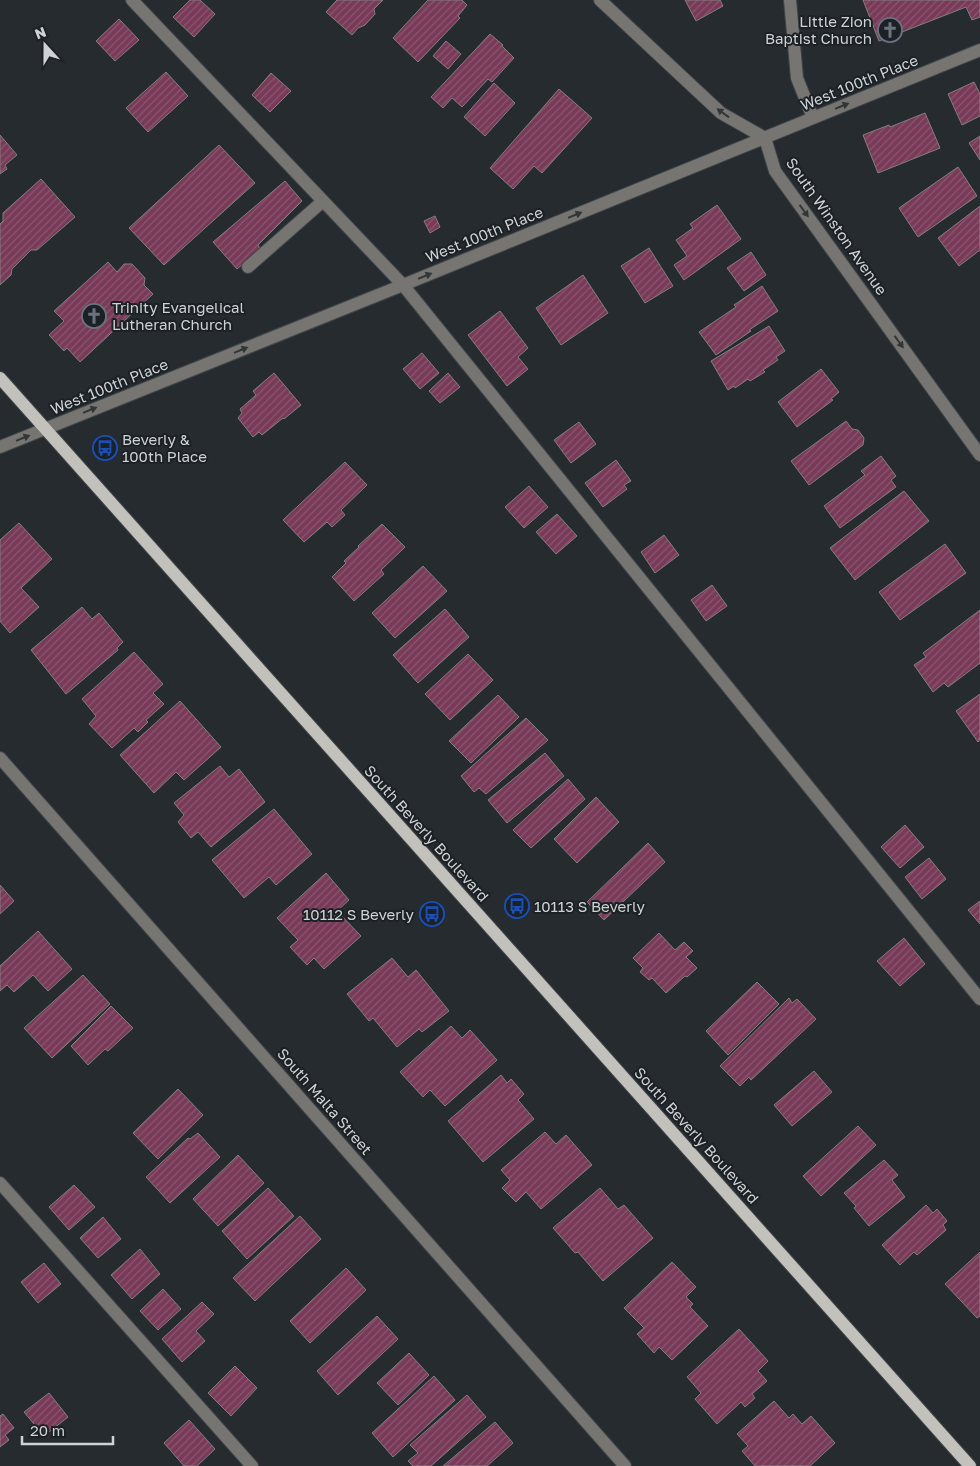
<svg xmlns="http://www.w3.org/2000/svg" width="980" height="1466" viewBox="0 0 980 1466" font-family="'Golos Text',sans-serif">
<defs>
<pattern id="building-hatch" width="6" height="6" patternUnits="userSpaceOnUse" patternTransform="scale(1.25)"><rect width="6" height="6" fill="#783a58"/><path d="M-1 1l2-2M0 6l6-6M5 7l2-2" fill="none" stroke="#8a566f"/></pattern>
</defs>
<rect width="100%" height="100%" fill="#262b2f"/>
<!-- building -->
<path fill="url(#building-hatch)" stroke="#847d80" d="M190,0H200L215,14L194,37L173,17Z
M337,0H383L374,9L375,14L365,25L358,28L352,35L326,12Z
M428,0H462L467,5L458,16L460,18L418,62L393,38Z
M685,0H720L723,6L696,21Z
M863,0H980V17L972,20L966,7L879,41Z
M119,19L139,40L115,61L96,41Z
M490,34L503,45L502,46L514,58L492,82L488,79L462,107L452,98L443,108L431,97Z
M446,41L461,54L448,69L433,56Z
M166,72L188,96L148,132L126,108Z
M271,73L291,91L270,112L252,95Z
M974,82L980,94V116L962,125L948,94Z
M494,83L515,103L485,136L464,117Z
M559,89L592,118L542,173L534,166L513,189L490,168Z
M925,113L940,148L878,173L863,135L889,125L890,127Z
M0,135L17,155L5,165L7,169L0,174Z
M980,136V160L969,143Z
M219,145L255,183L164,265L129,228Z
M958,167L977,196L918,237L899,208Z
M41,179L75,217L37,250H31L12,269L11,275L0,285V224L3,221V213Z
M285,181L302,201L258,245L260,249L237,269L213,242Z
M717,205L741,239L684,280L674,265L687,256L676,240L693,228L690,224Z
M980,206V250L959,266L938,238Z
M435,216L440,227L430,233L424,221Z
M649,248L673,286L645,303L621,266Z
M751,252L766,275L744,291L727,268Z
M108,262L117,272L124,264H132L145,278L144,285L153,294L80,362L67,348L64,351L49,335L64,321L54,311Z
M583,275L608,313L561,345L536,308Z
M762,286L778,311L749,330L751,331L716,355L699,332L736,307L734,305Z
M500,311L528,348L518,357L528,369L507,386L468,335Z
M769,326L785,351L776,357L778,360L763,370L765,372L750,381L748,379L735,388L734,386L728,390L711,361Z
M422,353L439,373L420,389L403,369Z
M821,369L839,392L831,399L833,400L797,427L778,402Z
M274,373L301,405L284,419L283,418L262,435L259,432L253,437L238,418L242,413L240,409L256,395L253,391Z
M448,373L460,387L440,403L429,391Z
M846,421L852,429L858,430L864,438L863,445L809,485L791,461Z
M579,422L596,444L571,463L554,440Z
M881,456L896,476L891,480L896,487L840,528L824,506L865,475L861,471Z
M616,460L631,481L624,485L627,489L603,507L585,483Z
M345,462L367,485L341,510L345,515L332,527L327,522L304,542L283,520Z
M529,486L548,507L524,528L505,507Z
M904,491L929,521L855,580L830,548Z
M557,514L577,536L556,554L536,532Z
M19,523L52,559L21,588L39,607L10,633L0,621V540Z
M382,524L405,547L381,570L384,574L354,601L332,577L346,563L344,561L359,547L358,546Z
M664,535L679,555L655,573L641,552Z
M945,544L966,573L900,620L879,592Z
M423,566L447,591L395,638L372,613Z
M712,585L727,606L706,621L691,600Z
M82,607L92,619L99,613L123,642L117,648L118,650L66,694L31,650Z
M445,609L469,637L418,683L393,655Z
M980,610V663L948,687L944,683L933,692L914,665L926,657L923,653Z
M134,652L163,684L153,693L164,704L146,720L148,722L138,732L134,728L112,748L89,724L96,716L82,699Z
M468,654L493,680L450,720L425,694Z
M980,694V740L978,742L956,711Z
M498,695L519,717L471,763L449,741Z
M180,701L221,747L184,780L176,772L154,793L120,755Z
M526,718L548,740L486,794L479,788L474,792L461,776Z
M545,753L564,776L507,823L488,800Z
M220,766L229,777L239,769L265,802L211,847L198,832L191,838L178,822L184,815L174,803Z
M568,779L585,799L531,848L513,830Z
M596,797L619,822L577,863L554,839Z
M274,809L312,854L276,885L269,877L244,898L212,860Z
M905,825L924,847L900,868L881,847Z
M648,843L665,862L604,920L587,902Z
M929,858L946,879L922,899L905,877Z
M326,873L349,900L337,911L361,936L324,969L314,958L307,965L290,947L298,940L277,918Z
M0,885L14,901L0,914Z
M980,901V924L968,910Z
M38,931L72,969L48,991L33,975L14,992L7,985L0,991V966Z
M659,933L675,950L684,942L693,951L686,957L697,968L687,977L685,976L666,993L652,978L649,980L640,972L643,968L633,958Z
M904,938L925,964L900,986L877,961Z
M392,958L408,977L416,970L449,1011L422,1032L419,1029L397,1047L373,1018L369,1021L347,994Z
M83,975L110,1004L52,1058L24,1028Z
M757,982L779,1004L728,1055L706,1031Z
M789,998L792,1003L797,999L816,1019L751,1080L749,1077L740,1086L720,1066Z
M111,1006L133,1028L108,1051L105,1049L88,1065L71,1046Z
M451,1026L462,1038L470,1030L497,1060L445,1106L430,1090L423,1097L400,1072Z
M814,1071L832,1092L792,1126L774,1105Z
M501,1075L507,1083L511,1079L524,1094L518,1100L534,1119L483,1162L448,1121Z
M178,1089L203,1115L158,1159L133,1133Z
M858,1126L876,1145L821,1196L803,1176Z
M545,1132L556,1144L566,1135L592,1165L541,1209L526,1192L516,1202L502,1188L510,1180L501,1170Z
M198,1133L220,1157L170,1203L146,1177L188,1138L190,1139Z
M238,1155L264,1183L218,1226L193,1199Z
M884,1160L898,1175L892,1180L905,1197L869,1226L854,1208L856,1206L844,1193Z
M74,1185L95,1207L69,1230L49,1207Z
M268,1188L294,1216L247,1259L222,1231Z
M600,1188L618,1209L624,1205L653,1238L603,1281L578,1252L575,1253L553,1228Z
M926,1205L933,1213L937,1209L947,1221L943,1225L946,1230L917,1255L914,1252L900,1265L882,1245Z
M300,1216L321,1239L255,1301L233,1278Z
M103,1217L121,1239L98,1258L80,1238Z
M140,1249L160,1274L132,1299L111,1275Z
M980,1252V1316L977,1318L945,1284Z
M672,1262L696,1287L686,1297L693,1304L690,1307L708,1326L672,1360L659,1347L654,1353L637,1334L644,1328L624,1308Z
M44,1263L61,1284L38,1303L21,1282Z
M346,1268L366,1290L310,1343L290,1321Z
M163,1289L181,1309L158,1330L140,1311Z
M202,1302L214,1314L196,1331L205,1341L182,1362L162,1339Z
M377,1316L398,1339L338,1395L317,1371Z
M739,1329L768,1361L758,1371L767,1381L752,1394L755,1398L745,1407L741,1402L717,1424L695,1399L701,1393L687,1377Z
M409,1353L429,1375L398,1405L377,1383Z
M235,1366L257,1388L231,1416L208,1393Z
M434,1376L455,1400L393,1457L372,1433Z
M49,1393L68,1417L44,1436L24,1412Z
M467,1395L486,1417L431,1466H413L408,1461L418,1453L410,1445Z
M774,1401L789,1418L793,1414L802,1424L811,1416L835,1443L810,1466H755L742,1451L748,1446L737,1434Z
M3,1414L14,1428L5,1435L9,1440L0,1447V1416Z
M189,1420L215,1449L197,1466H184L164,1443Z
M495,1422L513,1443L487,1466H443Z"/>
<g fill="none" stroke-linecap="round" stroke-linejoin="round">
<defs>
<path id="minor" d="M132,0L403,285L980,999
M600,0L721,113L765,138L775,171L980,455
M790,0L797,78L813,118
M248,267L323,201
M0,447L403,285L980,50
M0,758L625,1466
M0,1183L252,1466"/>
<path id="major" d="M0,378L970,1466"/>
</defs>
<!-- minor casing -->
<use href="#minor" stroke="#414649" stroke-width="14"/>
<!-- major casing -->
<use href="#major" stroke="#414649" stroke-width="14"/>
<!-- minor -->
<use href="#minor" stroke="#767572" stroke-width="12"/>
<!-- major -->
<use href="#major" stroke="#c3c1bb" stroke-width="12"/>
</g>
<!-- one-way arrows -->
<defs><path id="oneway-solid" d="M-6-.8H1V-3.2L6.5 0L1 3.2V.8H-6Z" transform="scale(1.25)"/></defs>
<g fill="#323638">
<use href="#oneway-solid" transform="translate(842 106) rotate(-22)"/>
<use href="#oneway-solid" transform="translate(723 113) rotate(-144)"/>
<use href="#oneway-solid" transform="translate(804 211) rotate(54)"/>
<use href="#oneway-solid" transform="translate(575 215) rotate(-22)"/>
<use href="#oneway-solid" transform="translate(425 276) rotate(-22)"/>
<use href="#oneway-solid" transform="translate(899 342) rotate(54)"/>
<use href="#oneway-solid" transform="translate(241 350) rotate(-22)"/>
<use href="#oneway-solid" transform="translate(90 410) rotate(-22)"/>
<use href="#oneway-solid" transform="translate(23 438) rotate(-22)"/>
</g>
<!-- icons -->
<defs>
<symbol id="church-ring" viewBox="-11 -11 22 22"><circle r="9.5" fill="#1c2125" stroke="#6b7280" stroke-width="1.5"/><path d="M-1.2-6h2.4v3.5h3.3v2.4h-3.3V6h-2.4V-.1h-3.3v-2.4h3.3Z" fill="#6b7280"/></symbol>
<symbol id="bus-ring" viewBox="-11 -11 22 22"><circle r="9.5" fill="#1c2125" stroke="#1a4fb4" stroke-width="1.5"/><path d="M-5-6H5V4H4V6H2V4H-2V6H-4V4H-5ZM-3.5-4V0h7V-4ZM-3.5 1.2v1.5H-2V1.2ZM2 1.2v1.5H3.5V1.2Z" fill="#1a4fb4"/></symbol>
</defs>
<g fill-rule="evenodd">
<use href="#church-ring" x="876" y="16" width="28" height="28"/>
<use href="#church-ring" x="80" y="302" width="28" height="28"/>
<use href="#bus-ring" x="91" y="434" width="28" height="28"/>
<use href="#bus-ring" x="503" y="892" width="28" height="28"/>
<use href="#bus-ring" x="418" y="900" width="28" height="28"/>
</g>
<g text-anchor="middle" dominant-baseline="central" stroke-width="4" stroke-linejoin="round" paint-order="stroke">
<!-- poi labels -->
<g font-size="15" fill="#ced2d4" stroke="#1c2125" text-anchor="start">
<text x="872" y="21" text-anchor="end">Little Zion<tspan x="872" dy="17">Baptist Church</tspan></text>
<text x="112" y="307">Trinity Evangelical<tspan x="112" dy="17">Lutheran Church</tspan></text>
<text x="122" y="439">Beverly &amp;<tspan x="122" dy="17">100th Place</tspan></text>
<text x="534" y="906">10113 S Beverly</text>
<text x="414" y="914" text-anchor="end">10112 S Beverly</text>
</g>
<!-- street labels -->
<g font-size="15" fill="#ced2d4" stroke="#1c2125">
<text transform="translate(859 82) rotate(-22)">West 100th Place</text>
<text transform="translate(837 226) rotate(55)">South Winston Avenue</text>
<text transform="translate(484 234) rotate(-22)">West 100th Place</text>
<text transform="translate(109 386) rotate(-22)">West 100th Place</text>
<text transform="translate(427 833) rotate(48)">South Beverly Boulevard</text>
<text transform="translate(325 1101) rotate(49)">South Malta Street</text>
<text transform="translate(697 1135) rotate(48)">South Beverly Boulevard</text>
</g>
</g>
<!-- north arrow -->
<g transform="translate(45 45) rotate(339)" stroke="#1c2125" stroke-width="4" paint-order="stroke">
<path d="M0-4L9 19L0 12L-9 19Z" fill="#ced2d4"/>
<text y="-8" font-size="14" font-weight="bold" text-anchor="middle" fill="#ced2d4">N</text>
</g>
<!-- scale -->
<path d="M22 1436v8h91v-8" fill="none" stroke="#ced2d4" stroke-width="2.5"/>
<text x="30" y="1436" font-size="15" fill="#ced2d4" stroke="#1c2125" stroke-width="4" paint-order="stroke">20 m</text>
</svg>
